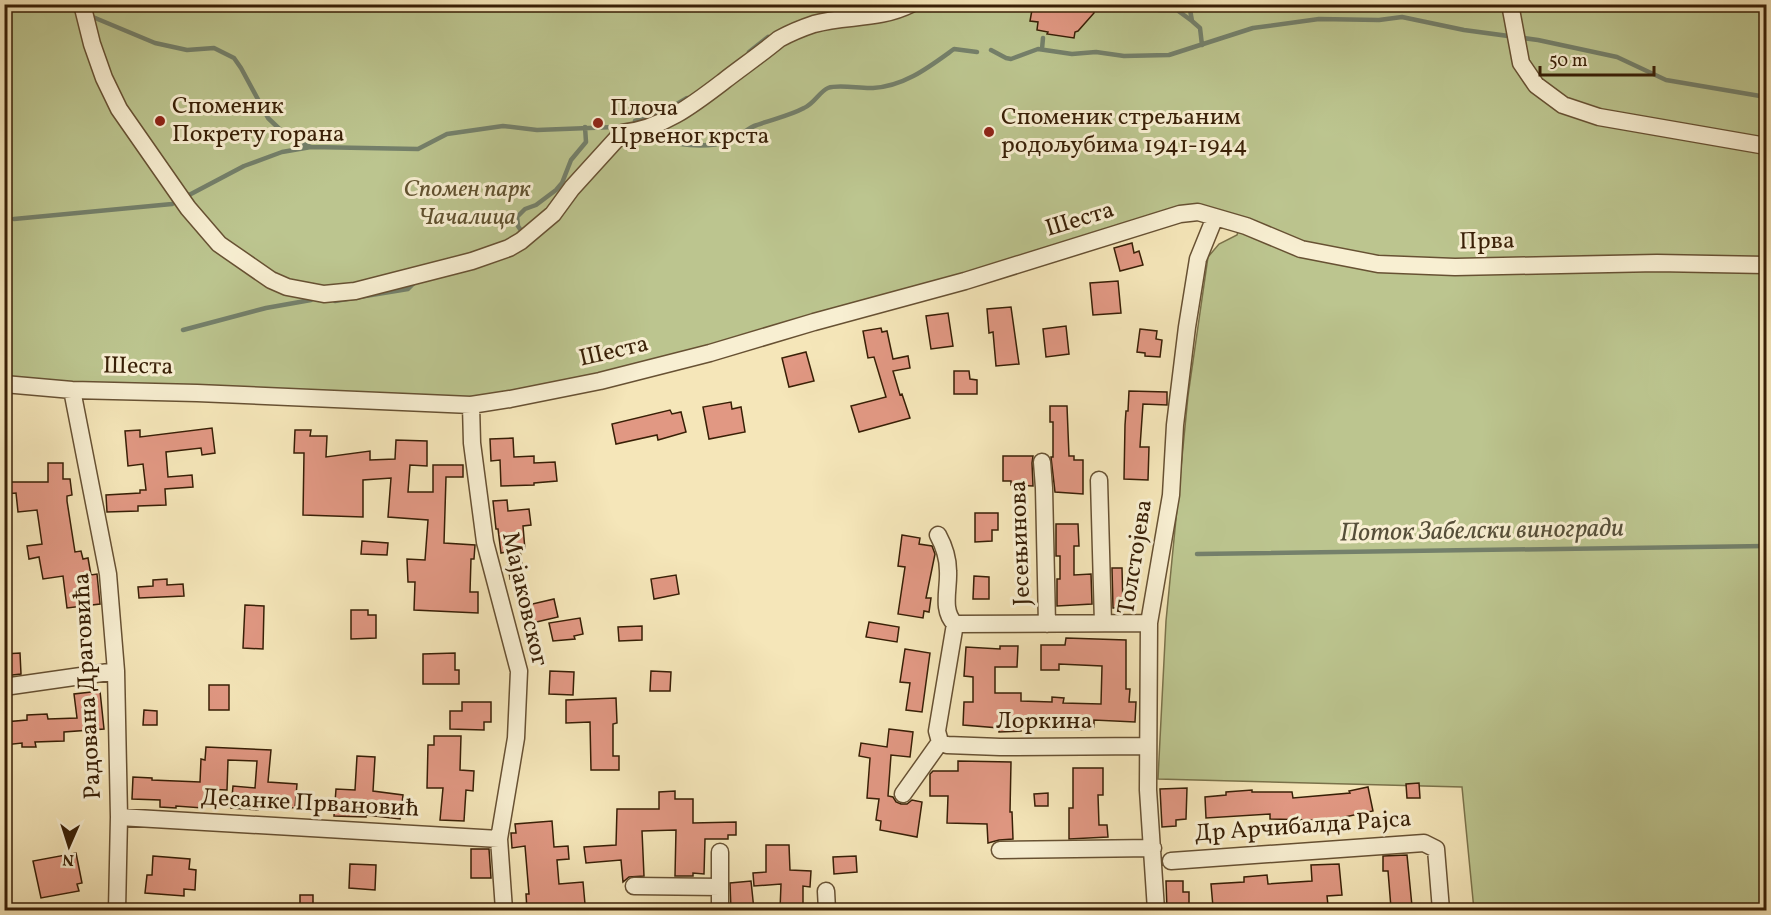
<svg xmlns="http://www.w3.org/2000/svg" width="1771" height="915" viewBox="0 0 1771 915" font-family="Vollkorn,serif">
<rect width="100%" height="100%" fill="#f5e6b9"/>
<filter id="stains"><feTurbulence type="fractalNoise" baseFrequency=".00333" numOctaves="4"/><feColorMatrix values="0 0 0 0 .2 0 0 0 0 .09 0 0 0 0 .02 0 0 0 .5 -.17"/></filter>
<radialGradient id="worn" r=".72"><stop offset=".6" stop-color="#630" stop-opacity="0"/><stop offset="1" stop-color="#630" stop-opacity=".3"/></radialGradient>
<!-- green -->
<path fill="#bcc58f" stroke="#7a724a" stroke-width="1.5" d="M5,5H1766V910H1474L1462,787L1158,779L1166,621L1188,396L1208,257L1219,244L1237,235L1240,225L1198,212L965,281L510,399L5,384Z"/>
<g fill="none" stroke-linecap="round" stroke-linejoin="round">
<!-- stream -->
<path stroke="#74806b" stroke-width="4.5" d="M63,4L80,13
M1189,4L1192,21L1200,28L1202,45
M1154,7L1159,10H1177L1192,21
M840,11L885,4
M88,15L155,43L187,50L214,48L234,58L241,68L268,118L289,138L311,147L418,149L447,134L503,126L537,130L615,127
M1042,49L1043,38
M991,50L1006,58L1011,59L1038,49L1072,54L1096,52L1124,56L1169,55L1253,28L1319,19L1379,20L1402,17L1464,30L1538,40L1617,57L1666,80L1766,97
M749,52L768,37
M635,121L665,111L687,98
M640,136C669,142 700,151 729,141C740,137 747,128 757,125C773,119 789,116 804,108C814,104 820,91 828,88C839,84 861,89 873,88C905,86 929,67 954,49L977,52
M14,219L172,204L244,166L282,152L311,147
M524,235L518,226L517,217L525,209L536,205L556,190L562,183L571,160L586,142L585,127
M335,301L408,289L415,282
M183,330L266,308L311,300
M1197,554L1766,546"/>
</g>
<!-- building -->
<path fill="#e19883" stroke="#381f06" stroke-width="1.5" d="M1033,4H1095L1094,13L1078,31L1075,32L1074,38L1047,34L1048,32L1037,30L1038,22L1030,21Z
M1132,243L1134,253L1139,251L1143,265L1120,271L1114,248Z
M1118,281L1121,313L1093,315L1090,283Z
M1011,307L1019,364L996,366L993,332L989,333L987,309Z
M948,313L953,346L931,349L926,316Z
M1066,326L1069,354L1046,357L1043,329Z
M881,328L882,332L887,331L893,359L908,356L910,368L893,371L900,395L902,394L910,418L859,432L851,406L886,397L874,357L868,358L863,331Z
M1140,329L1157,331L1156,339L1162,340L1160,357L1145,356V353L1137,352Z
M806,352L814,381L789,387L782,358Z
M954,371H969L970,379L977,380V394H954Z
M1129,391L1167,392V405L1143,404L1140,447H1149L1148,480L1124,479L1125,425L1126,411H1128Z
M731,402L732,409L741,407L745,432L709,439L703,407Z
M1050,406H1067L1069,456H1074V460H1083V494L1055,492L1051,457H1053V422H1050Z
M670,410L672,414L681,412L686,432L658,440L657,435L616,444L612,424Z
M212,428L215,453L202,455L201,448L166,452L168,477L192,475L193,487L165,489L166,505L138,506V511L107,512L106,495L140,493V490H146L143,464L128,466L125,431L140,430V437Z
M295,430H311L310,436H327L326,457L370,451V460L395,459L396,440L427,441V466L410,465L408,492H433V465H463V477H446L444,543L475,545L474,559H471L470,592H478V613L414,610L415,582H408L407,559L425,560L428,520L388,517L391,478L363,480V517L303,515L304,453H294Z
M513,438L514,457L534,456V463L555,462L557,481L534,483V485L501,486L500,460L491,461L490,439Z
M1003,456H1033L1032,463L1033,486L1011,485V481H1003Z
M48,463H63V479H70L72,495L67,496V501L75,552L81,551L83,559L88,558L91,575L97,574L100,604L67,608L63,576L43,579L39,557L29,559L27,546L42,544L37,510L18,512L16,493L4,494V482H48Z
M507,500L508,511L529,509L531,525L523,526L525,550H520L524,577L510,579L506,552L501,553L498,529H496L493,501Z
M975,513H998V530H992V541L975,542Z
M1056,524H1078L1079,546H1074V575L1091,574L1092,604L1057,606V579H1060V556H1056Z
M902,535L920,538L919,544L932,546L935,554L926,598H931L929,612L924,611L923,618L898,614L905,567L898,566Z
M362,541L388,543L387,555L361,554Z
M1112,568H1122L1123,608H1113Z
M676,575L679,594L654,599L651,579Z
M974,576L989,577V599H973Z
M167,579V585L183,584L184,596L139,598L138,587L153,586V580Z
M554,599L558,617L532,623L528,605Z
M245,605L264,606L263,649L243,648Z
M351,610H368V615H376V638L351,639Z
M580,618L583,634L574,636L575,639L553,641L549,623Z
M869,622L899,627L897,642L866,637Z
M642,626V640L619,641L618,627Z
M1066,638L1126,640V689H1130L1129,702H1136L1135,722L1094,720V727H1085V730L1021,728V731L999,732V728L963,725L964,702H973V677L964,676L966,647L1000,649V646H1018L1017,667H995V693H1021V701L1052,702V697L1064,698L1063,703L1101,704L1102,666L1059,664V670H1041V645H1065Z
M905,649L930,653L922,712L906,710L910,683L900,682Z
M20,653L21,674L4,676V654Z
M455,653V670H459V684H423V654Z
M550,671L574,672L573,695L549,694Z
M651,671L671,672L670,691H650Z
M209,685H229V710H209Z
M100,691L104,729L64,732V741L35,742L36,747H22V743L4,745V722L27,720V715L47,714L48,719L77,718L74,694Z
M616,698L617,723L613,724V756H619V770H591L590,722L566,723V700Z
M462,702H491V722H484V730L450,729V711H462Z
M144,710L157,711V725H143Z
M889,729L913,732L910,757L891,755L888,796L893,797L896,802L901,804H907L912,800L922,802L917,837L880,830L881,821L876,820L879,799L867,798L870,758L859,756L861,743L887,747Z
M434,736H461L460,770L474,771L473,791L466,790L464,821L440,820L443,788H427L428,745H434Z
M206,747L271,750L268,782L297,784L295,808L258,805V810L231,808L233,786L255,788L257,761L228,760L227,790L205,789L203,808L176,806V808L160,807V800L132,799L133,777L152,778V780L200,782L201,759L205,760Z
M357,756L375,757L373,791L403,795L400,819L366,815V817L334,816L336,789L355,790Z
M958,761L1011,762L1010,812H1012L1013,839L999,840L988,843L987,824L947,823L948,796H930V774L933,771H958Z
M1073,768H1103V795H1098L1099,825H1107L1108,837L1069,839V808H1073Z
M1419,783L1420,798H1407L1406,784Z
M1368,787L1373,811L1340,818L1312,820L1270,819V814L1206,818L1205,797L1226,795V792L1252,790V792H1292L1293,798L1350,793L1349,791Z
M1187,788L1186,819L1176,820V826L1162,827L1160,789Z
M675,791V799H693V823L736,822V835H728V839H705L704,874L693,873V876H675L676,830L642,831L644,876L629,877L623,882L621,860L586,863L584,847L616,845L617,809H659V792Z
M1048,793V806H1035L1034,794Z
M552,821L554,847L568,846L569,859L557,860L559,884L583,882L585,904L555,907L556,910H527L526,894H529L525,846L512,848L511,833H516L515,824Z
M766,845H789L790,870L811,871L810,887L803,886V910H780L781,884L754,886L753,873L766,872Z
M471,849H489L491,878H471Z
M76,853L82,883L77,884L79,891L41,898L33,861Z
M1407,855L1412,906L1391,908L1388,871H1383V856Z
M153,856L190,859L189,869L196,870L195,890L184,889V896L145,893L147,875H152Z
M856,856L857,872L834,874L833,857Z
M350,864L376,865L375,890L349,888Z
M1339,864L1342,895L1327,896L1328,905L1301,907V910H1278V905L1213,907L1211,884L1244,882V877L1267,875L1268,884L1312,881L1311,865Z
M751,881L754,910H731L730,883Z
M1166,881H1183V892H1189V910H1167Z
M300,895H313V910H300Z"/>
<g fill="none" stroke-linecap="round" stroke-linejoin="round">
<defs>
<path id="minor" d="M82,4L92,44L104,78L119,109L188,208L219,244L271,280L287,287L324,294L355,291L472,261L509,248L521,241L553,214L572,188L622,133C662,129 694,104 724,81C742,67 761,54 779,39C790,33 802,28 814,24C847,15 879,20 911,4
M1510,4L1521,63L1536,85L1563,105L1599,117L1766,146
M4,384L72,390L197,393L471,405L510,399L600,381L710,353L814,322L965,281L1180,214L1198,212L1246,226L1301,249L1378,264L1455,267L1657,263L1766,265
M72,390L108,574L116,671L119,817L117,910
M471,405L472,443L485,542L519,671L516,738L499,839L504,910
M1042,462L1044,488L1047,624
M1099,480L1103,623
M938,535C944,546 948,558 948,571C949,590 941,610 955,624L1149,623
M955,624L937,731L940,742L947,745L1000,747L1148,746
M4,687L116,671
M903,794L940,742
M119,817L499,839
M1000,850L1153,848
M1171,861L1424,843L1436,849L1441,910
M634,886L720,887
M826,891L827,910
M720,910V852
M1156,910L1148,790L1149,623L1171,495L1175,425L1187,327L1198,259L1215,217"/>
</defs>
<!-- minor casing -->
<use href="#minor" stroke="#675133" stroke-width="19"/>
<!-- minor -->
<use href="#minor" stroke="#f8efd2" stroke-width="16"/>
</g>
<!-- markers -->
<g fill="#8f2418" stroke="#f8efd2" stroke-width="2">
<circle cx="160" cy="121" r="6"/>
<circle cx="598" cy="123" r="6"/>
<circle cx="989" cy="132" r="6"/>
</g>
<g text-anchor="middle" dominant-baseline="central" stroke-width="6" stroke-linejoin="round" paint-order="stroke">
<!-- poi labels -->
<g font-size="24" fill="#381f06" stroke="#f8efd2" text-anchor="start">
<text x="172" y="107">Споменик<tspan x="172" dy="28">Покрету горана</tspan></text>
<text x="610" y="109">Плоча<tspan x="610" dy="28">Црвеног крста</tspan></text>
<text x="1001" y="118">Споменик стрељаним<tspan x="1001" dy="28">родољубима 1941-1944</tspan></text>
</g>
<!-- park labels -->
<g font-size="24" font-style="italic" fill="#60512f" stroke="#f8efd2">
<text x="467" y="190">Спомен парк<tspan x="467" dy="28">Чачалица</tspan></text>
</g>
<!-- street labels -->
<g font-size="24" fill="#381f06" stroke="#f8efd2">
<text transform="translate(1080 220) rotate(-17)">Шеста</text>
<text transform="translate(1487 242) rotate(-1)">Прва</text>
<text transform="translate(614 352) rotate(-13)">Шеста</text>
<text transform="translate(138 367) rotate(1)">Шеста</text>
<text transform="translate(1021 543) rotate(-92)">Јесењинова</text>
<text transform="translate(1136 557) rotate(-81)">Толстојева</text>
<text transform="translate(524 599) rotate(77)">Мајаковског</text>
<text transform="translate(88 686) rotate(-93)">Радована Драговића</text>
<text x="1044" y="722">Лоркина</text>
<text transform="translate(310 804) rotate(3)">Десанке Првановић</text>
<text transform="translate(1303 827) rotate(-4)">Др Арчибалда Рајса</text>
</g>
<!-- water labels -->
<g font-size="26" font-style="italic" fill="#564f39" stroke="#f8efd2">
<text transform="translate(1482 531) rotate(-1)">Поток Забелски виногради</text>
</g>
</g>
<!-- margin -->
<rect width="1771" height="915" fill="none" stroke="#f5e6b9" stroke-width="24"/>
<rect x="6" y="6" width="1759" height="903" fill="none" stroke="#381f06" stroke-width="3"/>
<rect x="12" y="12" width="1747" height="891" fill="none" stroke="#381f06" stroke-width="1.5"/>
<!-- north arrow -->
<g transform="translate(69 846) rotate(183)" stroke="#f8efd2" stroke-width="4.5" paint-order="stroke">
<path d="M0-4.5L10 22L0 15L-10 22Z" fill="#381f06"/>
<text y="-9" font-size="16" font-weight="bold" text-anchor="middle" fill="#381f06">N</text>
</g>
<!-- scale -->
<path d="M1540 66v9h114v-9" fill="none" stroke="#381f06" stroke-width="3"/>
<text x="1549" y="66" font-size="18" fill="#381f06" stroke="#f8efd2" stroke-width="4.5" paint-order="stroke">50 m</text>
<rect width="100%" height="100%" filter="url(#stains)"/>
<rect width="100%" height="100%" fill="url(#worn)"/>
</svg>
